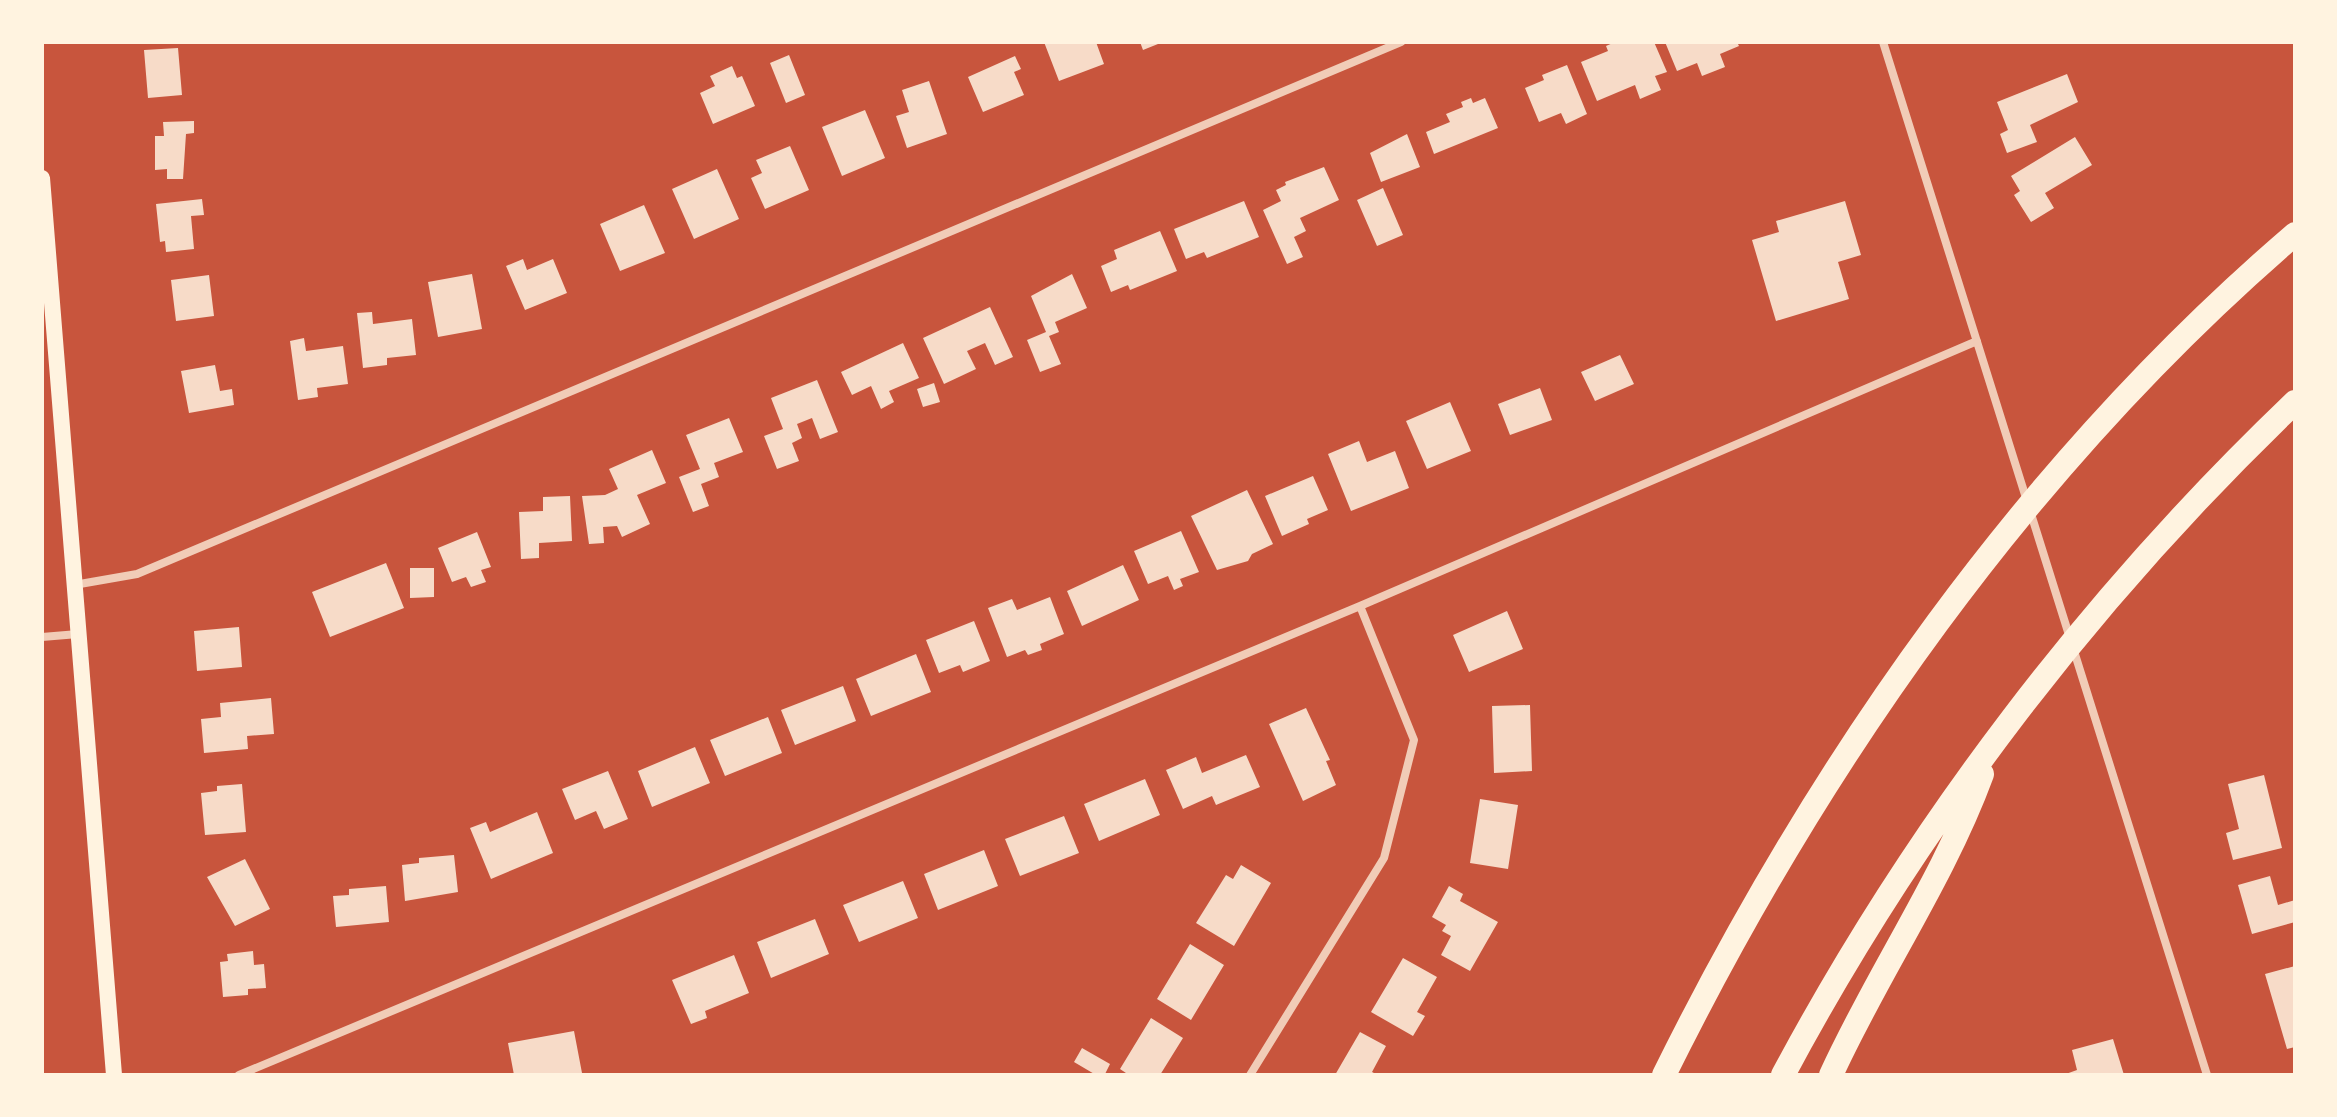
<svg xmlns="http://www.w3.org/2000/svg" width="2337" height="1117" viewBox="0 0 2337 1117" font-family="Karla,sans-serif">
<rect width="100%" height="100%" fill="#c8553d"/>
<!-- building -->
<path fill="#f7dbc8" d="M1044,42H1096L1104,64L1059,81Z
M1140,42H1163L1143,50Z
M1615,42H1654L1667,72L1655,76L1661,90L1640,99L1635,85L1597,101L1581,62L1608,51L1606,46Z
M1665,42H1737L1739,46L1720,54L1725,67L1702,76L1697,63L1677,71Z
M178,48L182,95L148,98L144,50Z
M789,55L805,95L786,103L770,63Z
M1015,56L1021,69L1014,72L1024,95L983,112L968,77Z
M1567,65L1587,114L1566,124L1561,113L1539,122L1525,88L1544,80L1542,75Z
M732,66L737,78L742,76L755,106L713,124L700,93L715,86L710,76Z
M2067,74L2078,102L2030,125L2037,142L2007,153L2000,134L2008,130L1997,102Z
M929,81L947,134L907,148L896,116L909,112L902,90Z
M1471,98L1473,103L1485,98L1498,128L1434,154L1426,132L1450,122L1446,114L1463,107L1461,102Z
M865,110L885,158L842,176L822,127Z
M194,121V133L186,134L183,179H167V169L155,170V136H164L163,122Z
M1407,134L1420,167L1381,182L1370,153Z
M2075,137L2092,165L2045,193L2054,208L2031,222L2014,195L2020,191L2011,176Z
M790,146L809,190L765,209L751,178L762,173L756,160Z
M1324,167L1339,200L1300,218L1306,231L1294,237L1303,257L1287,264L1263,210L1281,201L1276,190L1286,185L1285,182Z
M717,169L739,219L694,239L672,189Z
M1383,188L1403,235L1377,246L1357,200Z
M202,199L204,215L191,216L194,249L166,252L165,241L160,242L156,204Z
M1244,201L1259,237L1207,258L1204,252L1186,259L1174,229Z
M1845,201L1861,255L1838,262L1849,299L1776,321L1752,240L1779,232L1776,221Z
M644,205L665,253L620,271L600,224Z
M1160,231L1177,271L1130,290L1128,285L1111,292L1101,266L1117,259L1114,250Z
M523,259L527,270L553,259L567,293L525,310L506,266Z
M472,274L482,329L438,337L428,282Z
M1072,274L1087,308L1055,322L1059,332L1049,336L1061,364L1040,372L1027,340L1046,332L1031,296Z
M209,275L214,316L176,321L171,280Z
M990,307L1013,357L995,365L985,343L967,351L976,369L944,384L923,338Z
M372,312L373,324L412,319L416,355L387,358V365L363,368L357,313Z
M304,338L306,351L343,346L348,384L317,388L318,397L298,400L290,341Z
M903,343L919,378L889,391L894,402L881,409L871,386L852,395L841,372Z
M1620,355L1634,384L1595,401L1581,372Z
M215,365L220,391L232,389L234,405L189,413L181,371Z
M817,380L838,432L820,439L812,418L797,424L802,438L792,443L799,461L777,469L764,436L783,429L771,398Z
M934,383L940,402L923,407L917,389Z
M1540,388L1552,420L1510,435L1498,404Z
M1450,402L1471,451L1427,469L1406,421Z
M729,418L743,452L714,463L719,477L701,484L709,506L693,512L679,477L700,469L686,435Z
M1359,441L1367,462L1395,451L1409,488L1351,511L1328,454Z
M652,450L666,483L637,495L650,524L622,537L617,526L603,527L604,543L589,544L582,496L605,495L618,489L609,469Z
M1313,476L1328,510L1307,519L1309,524L1282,536L1265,496Z
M1247,490L1273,544L1252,554L1248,561L1217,570L1191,516Z
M570,496L572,541L539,543V558L521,559L519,512L543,511V497Z
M1181,531L1199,572L1180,579L1183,586L1174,590L1168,576L1148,584L1134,551Z
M477,532L491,567L481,570L486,582L471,587L466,577L452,582L438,548Z
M386,563L404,608L330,637L312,592Z
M1123,565L1139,600L1082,626L1067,591Z
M410,568H434V597L410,598Z
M1050,597L1064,634L1040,644L1042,650L1028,655L1025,650L1007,657L988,608L1012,599L1017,610Z
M1507,611L1523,649L1469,672L1453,635Z
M974,621L990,661L963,672L960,665L939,673L926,640Z
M239,627L242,667L197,671L194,631Z
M916,654L931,692L871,716L856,679Z
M843,686L856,721L795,745L781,710Z
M271,698L274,734L247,736L248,749L204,753L201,719L221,717L220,703Z
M1530,705L1532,771L1494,773L1492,706Z
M1306,708L1330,760L1326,761L1336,785L1303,801L1269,724Z
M768,717L782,753L725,776L710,740Z
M695,747L710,783L652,807L638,771Z
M1246,755L1260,787L1216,805L1212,796L1183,809L1166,770L1196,757L1202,773Z
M608,771L628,819L604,829L596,811L575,820L562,789Z
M2264,775L2282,848L2233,860L2226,833L2239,829L2228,784Z
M1145,779L1160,815L1099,841L1084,804Z
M242,784L246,832L205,835L201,793L217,791V786Z
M1480,799L1518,805L1508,869L1470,863Z
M537,812L553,853L491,879L470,828L486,822L490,832Z
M1064,816L1079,853L1020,876L1005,839Z
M984,850L998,886L938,910L924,874Z
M454,855L458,892L405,901L402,865L419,863V858Z
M245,859L270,909L235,926L207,877Z
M1241,865L1271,883L1234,946L1196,923L1226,875L1233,879Z
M2270,876L2278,905L2295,900V922L2252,934L2238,885Z
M903,881L918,918L859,942L843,905Z
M386,886L389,922L336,927L333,896L349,895V889Z
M1449,886L1463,894L1460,901L1498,922L1470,971L1441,955L1451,936L1442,931L1446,925L1432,917Z
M815,919L829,954L771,978L757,942Z
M1190,944L1224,965L1191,1020L1157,999Z
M253,951L254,965L264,964L266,988L248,989V995L223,997L220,962L228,961L227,954Z
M734,955L749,993L705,1011L707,1018L691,1024L672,980Z
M1403,958L1437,977L1417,1012L1425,1016L1413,1036L1371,1012Z
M2295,966V1047L2287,1049L2265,974Z
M1151,1018L1183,1038L1160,1075H1129L1120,1069Z
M574,1031L582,1073L514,1075L508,1043Z
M1360,1032L1386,1046L1372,1072L1378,1075H1335Z
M2113,1039L2124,1075H2063L2077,1070L2072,1050Z
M1082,1048L1110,1064L1105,1074L1096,1075L1074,1062Z"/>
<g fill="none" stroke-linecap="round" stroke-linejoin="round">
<!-- minor -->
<path stroke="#f1ccb7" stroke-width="8" d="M1883,42L2207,1075
M74,585L137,574L1401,42
M42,637L78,634
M239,1075L1360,606L1977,341
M1250,1075L1384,858L1414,740L1360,606"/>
<!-- secondary -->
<path stroke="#fff3e0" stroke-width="16" d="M42,178L114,1075"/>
<!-- motorway -->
<path stroke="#fff3e0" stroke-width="24" d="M1664,1075C1820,760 2027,464 2295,234
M1783,1075C1916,826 2091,597 2295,402
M1831,1075C1878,972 1943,880 1982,774"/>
</g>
<!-- border -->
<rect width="2337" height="1117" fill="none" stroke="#fff3e0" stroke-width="88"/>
</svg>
